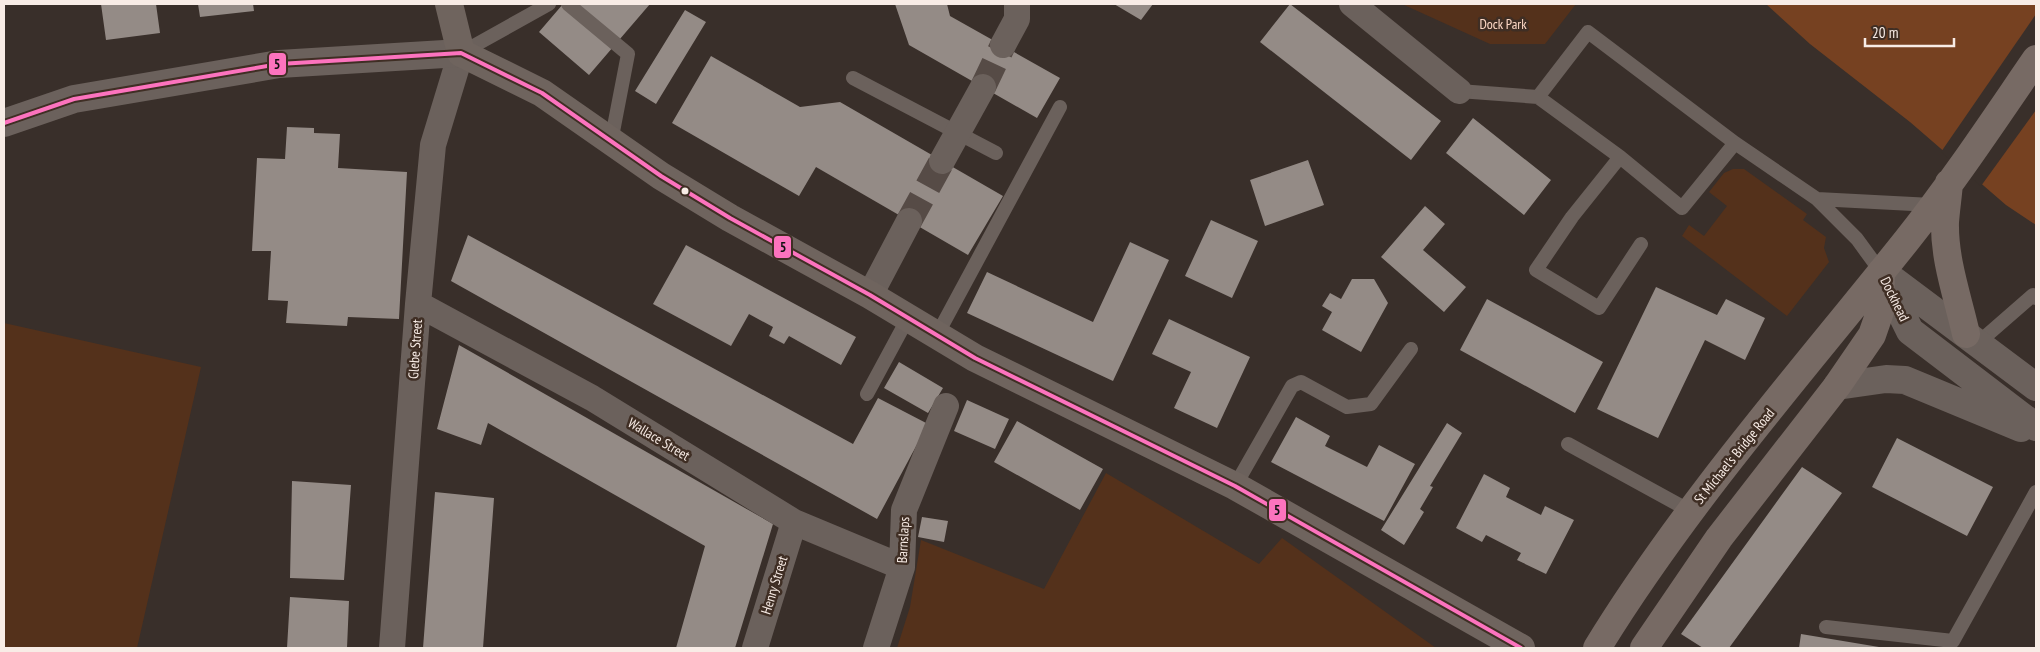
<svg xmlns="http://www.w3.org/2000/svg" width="2040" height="652" viewBox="0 0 2040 652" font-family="'PT Sans Narrow',sans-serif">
<rect width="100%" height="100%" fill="#392f2a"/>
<!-- green -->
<path fill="#54311b" d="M1402,4H1576L1545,44H1490Z
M1733,169H1744L1807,214L1803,220L1826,237L1824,248L1829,262L1787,316L1682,236L1689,225L1704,236L1727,206L1709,192L1724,173Z
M4,323L201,367L137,648H4Z
M1106,473L1259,564L1282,538L1436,648H897L910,607L921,540L1044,589Z"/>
<!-- water -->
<path fill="#764121" d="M1766,4H2036V225L2006,205L1910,122L1810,44Z"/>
<!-- pier -->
<path fill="#392f2a" d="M2036,14V110L1981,186L1941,152Z"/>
<!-- building -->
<path fill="#948b86" d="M101,4H156L160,33L106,40Z
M198,4H253L254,11L200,17Z
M563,4H650L589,75L539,32Z
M895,4H947L950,16L1060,78L1037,118L909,45Z
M1114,4H1153L1141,20Z
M1290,4L1441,121L1411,160L1260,42Z
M685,10L706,22L656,104L635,91Z
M711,56L800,107L840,102L1003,196L968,255L816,167L799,196L672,123Z
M1473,118L1551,180L1524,215L1446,153Z
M287,127L314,128V133L340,134L338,168L407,172L399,319L348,317L347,326L286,323L288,301L268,300L271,251H252L257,158L285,159Z
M1308,160L1324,205L1265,226L1250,180Z
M1425,206L1445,224L1423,250L1466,287L1444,312L1381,257Z
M1211,220L1258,241L1232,298L1185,276Z
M468,235L853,444L878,398L928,424L877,519L451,281Z
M1130,242L1169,260L1113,381L967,313L987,272L1093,322Z
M686,245L856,337L841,365L789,336L784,344L769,336L773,327L749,314L731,346L653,304Z
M1352,279H1374L1388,303L1361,352L1322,330L1332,312L1322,306L1330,293L1341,299Z
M1656,287L1717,315L1726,299L1765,318L1745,360L1705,340L1658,438L1597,409Z
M1487,299L1603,362L1575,413L1460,350Z
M1169,319L1250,357L1217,428L1174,408L1191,372L1152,354Z
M459,345L773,524L735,648H676L705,546L488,423L481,445L437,429Z
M899,362L943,388L928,413L884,388Z
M967,400L1009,419L995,449L954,431Z
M1296,417L1330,436L1325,446L1367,467L1379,445L1415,464L1384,521L1271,462Z
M1017,421L1103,469L1080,510L994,462Z
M1447,423L1462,433L1430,486L1433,487L1420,509L1424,512L1404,545L1381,530Z
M1897,438L1993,487L1967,536L1872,487Z
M1802,467L1842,493L1729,648H1703L1681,634Z
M1484,474L1510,488L1506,497L1541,515L1545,506L1574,520L1546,574L1517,560L1521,553L1486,535L1482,542L1456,528Z
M292,481L351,485L344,580L290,578Z
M435,492L494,498L483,648H423Z
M922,517L948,521L944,542L918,537Z
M290,597L349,601L347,648H287Z
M1801,634L1879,647V648H1799Z"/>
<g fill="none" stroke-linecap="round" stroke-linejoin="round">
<!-- minor-tunnel -->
<path stroke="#564b46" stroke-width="26" stroke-dasharray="26 13" stroke-linecap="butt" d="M983,87L1003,45
M909,221L942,161"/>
<!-- service -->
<path stroke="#6b615c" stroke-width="14" d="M568,4L628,54L611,142
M461,53L549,4
M853,78L996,153
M1459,91L1538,97
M1735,143L1682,208L1620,157L1538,97L1588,32L1735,143L1817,199L1857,239L1881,272
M1620,157L1572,217L1536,270L1599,308L1641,244
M1817,199L1932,205
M937,335L1060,107
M1978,343L2033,295L2036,298
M867,394L908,318
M1568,444L1690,511
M1235,486L1292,386L1301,382L1347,407L1371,404L1411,349
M1826,627L1953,641L2036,492"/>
<!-- minor -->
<path stroke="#6b615c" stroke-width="26" d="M1352,4L1459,91
M1003,45L1017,19V4
M942,161L983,87
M870,295L909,221
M418,304L592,398L794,522L902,567
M392,648L418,304L433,145L461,53
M755,648L794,522
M876,648L902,567L904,510L946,406"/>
<!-- tertiary -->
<path stroke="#6b615c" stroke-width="28" d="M4,123L74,99L279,64L461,53
M1881,272L1910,331L2036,427
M1885,274L2036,387
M1837,386L1886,379L1905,380L2021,428"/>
<!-- secondary -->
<path stroke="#6f645e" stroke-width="28" d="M449,4L461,53L542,93L661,176L730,218L870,295L975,358L1235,486L1521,648"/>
<!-- primary -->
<path stroke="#776a64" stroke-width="28" d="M1949,183C1948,196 1946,209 1945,222C1944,260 1958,298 1966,334
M1597,648C1686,503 1801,373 1907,240C1953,182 1994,120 2036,59
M1644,648L1719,538L1837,386L1872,335L1880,312L1881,272"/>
<defs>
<path id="bus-1" d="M4,123L74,99L279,64L461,53L542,93L661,176L730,218L870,295L975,358L1235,486L1521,648"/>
</defs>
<!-- bus-1 casing -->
<use href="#bus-1" stroke="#3f2e24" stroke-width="8"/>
<!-- bus-1 -->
<use href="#bus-1" stroke="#fc73be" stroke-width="4"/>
</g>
<!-- markers -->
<circle fill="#f8ece6" stroke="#3f2e24" stroke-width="2" cx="685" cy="191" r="4.5"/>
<g text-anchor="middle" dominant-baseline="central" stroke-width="5" stroke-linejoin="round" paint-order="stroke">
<!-- park labels -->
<g font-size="14" fill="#fed9c6" stroke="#3f2e24">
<text x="1503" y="24">Dock Park</text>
</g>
<!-- street labels -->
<g font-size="14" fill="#f8ece6" stroke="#3f2e24">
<text transform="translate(1895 299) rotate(64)">Dockhead</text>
<text transform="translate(415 349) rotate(-86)">Glebe Street</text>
<text transform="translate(659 439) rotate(31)">Wallace Street</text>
<text transform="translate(1734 456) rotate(-51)">St Michael's Bridge Road</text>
<text transform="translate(903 540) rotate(-87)">Barnslaps</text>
<text transform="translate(774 585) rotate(-73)">Henry Street</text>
</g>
</g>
<g stroke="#3f2e24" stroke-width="2">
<rect x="268" y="52" width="19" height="24" rx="5" fill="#fc73be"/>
<rect x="773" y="235" width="19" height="24" rx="5" fill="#fc73be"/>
<rect x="1268" y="498" width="19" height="24" rx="5" fill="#fc73be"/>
</g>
<g font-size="14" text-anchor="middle" font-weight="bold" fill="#111">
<text x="277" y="69">5</text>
<text x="783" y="252">5</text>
<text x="1277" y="515">5</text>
</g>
<!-- border -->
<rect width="2040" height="652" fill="none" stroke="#f8ece6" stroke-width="10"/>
<!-- scale -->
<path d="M1865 38v8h89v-8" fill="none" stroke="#f8ece6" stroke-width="2.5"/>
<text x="1872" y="38" font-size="15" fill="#f8ece6" stroke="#3f2e24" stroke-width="4" paint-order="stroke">20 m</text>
</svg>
